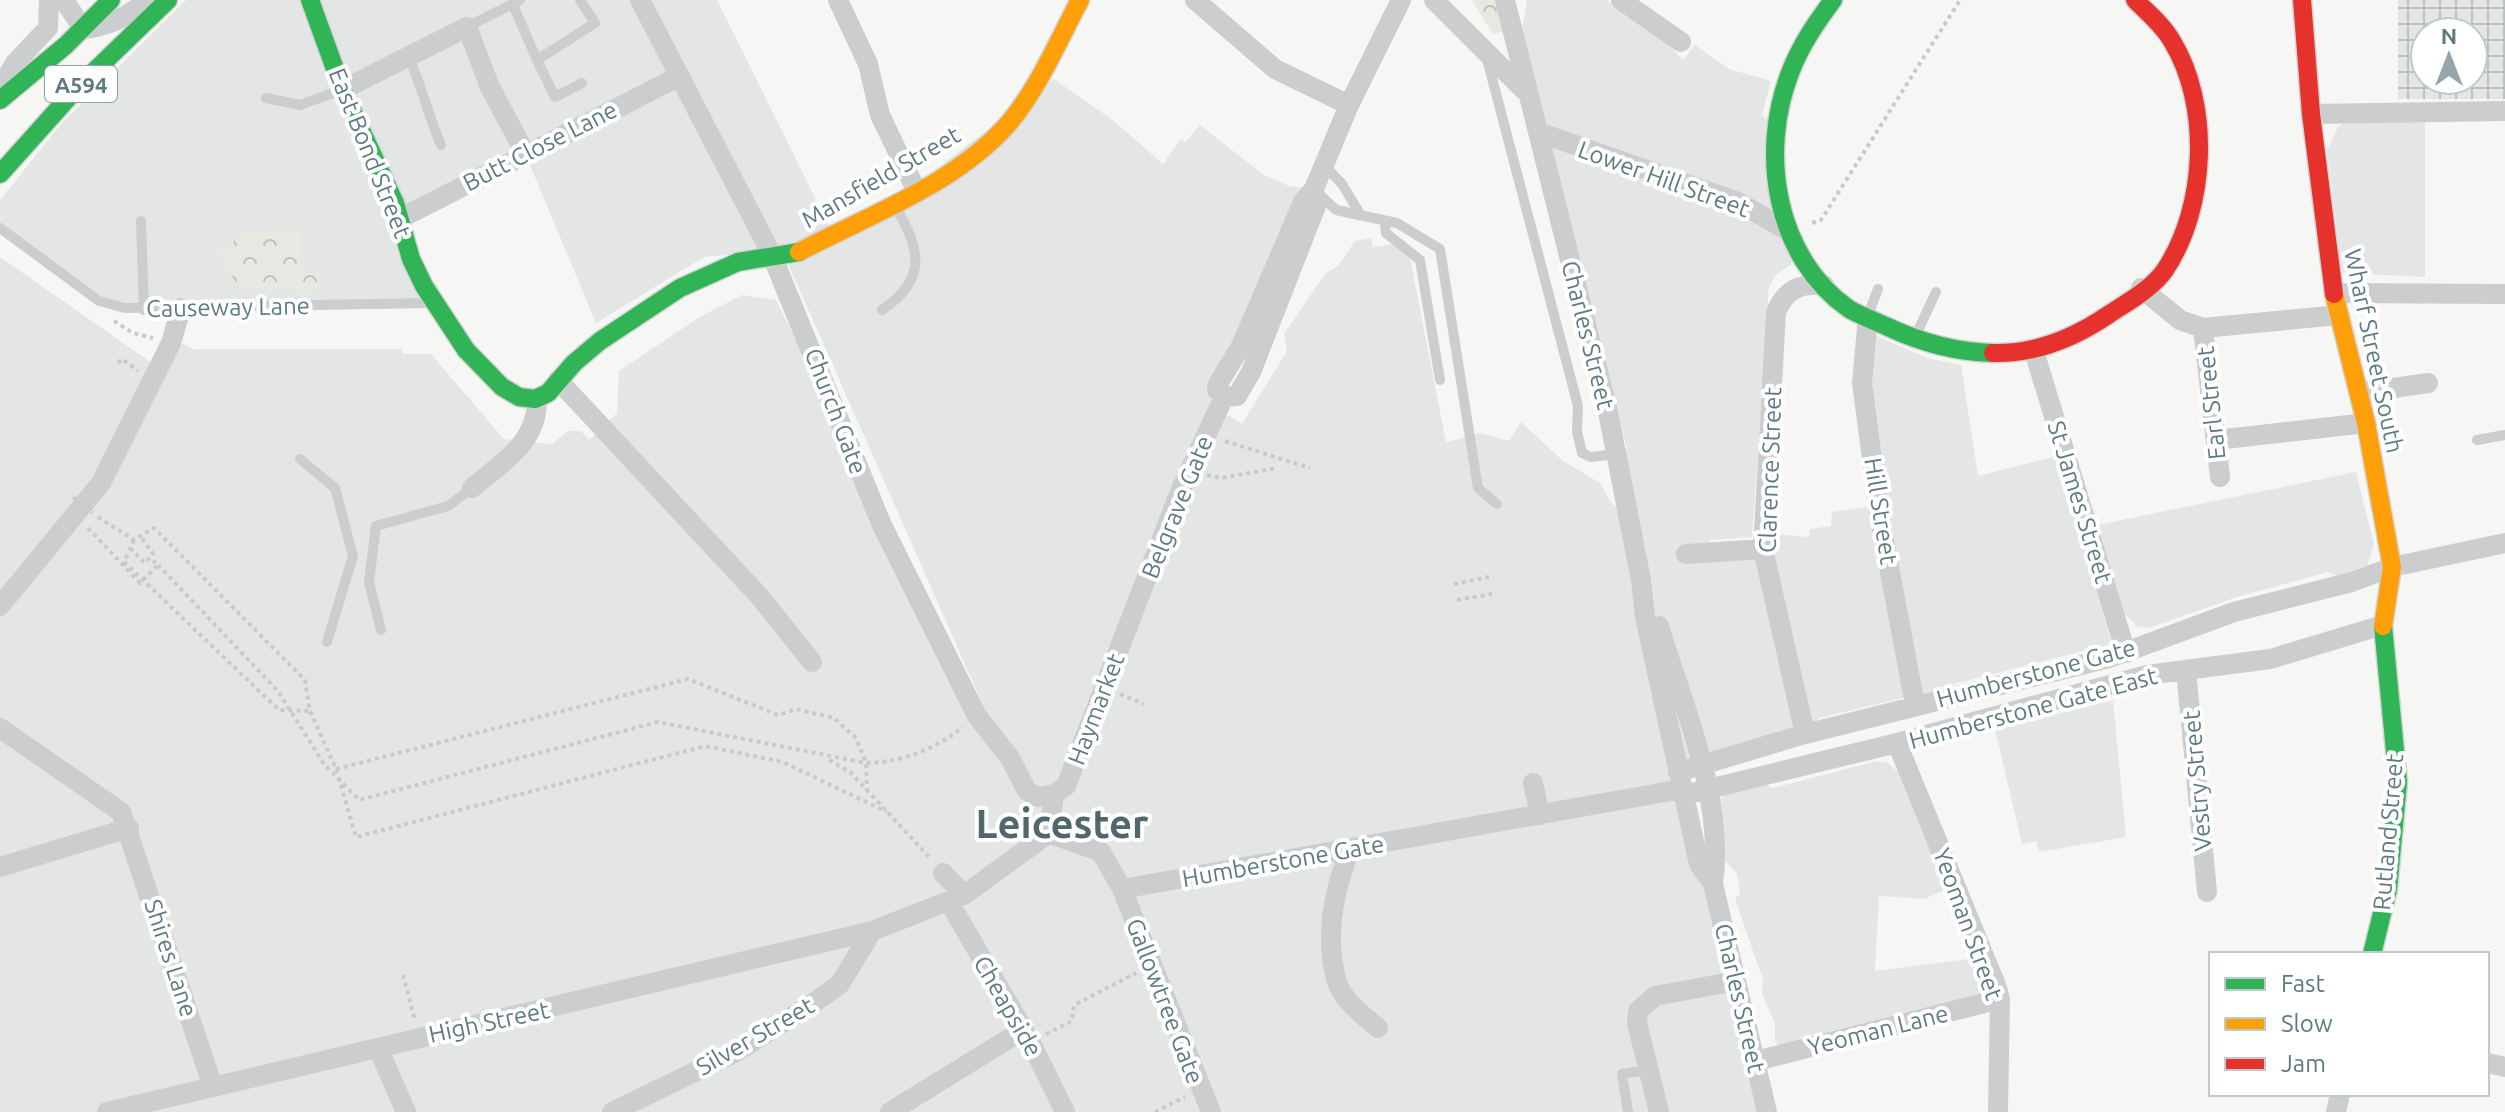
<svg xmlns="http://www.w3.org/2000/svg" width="2505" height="1112" viewBox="0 0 2505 1112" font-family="Ubuntu,sans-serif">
<defs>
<pattern id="industrial-grid" width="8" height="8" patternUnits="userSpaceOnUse" patternTransform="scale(2)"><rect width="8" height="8" fill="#e4e6e6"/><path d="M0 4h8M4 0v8" fill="none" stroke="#bcbfc0"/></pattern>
<pattern id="forest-crowns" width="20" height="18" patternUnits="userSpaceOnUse" patternTransform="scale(2)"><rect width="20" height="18" fill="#e6e8e2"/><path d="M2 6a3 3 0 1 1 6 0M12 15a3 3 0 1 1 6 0" fill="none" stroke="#bec1bd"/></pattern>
</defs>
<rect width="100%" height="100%" fill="#f6f6f5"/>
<!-- built -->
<path fill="#e4e6e6" d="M186,0H717L831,230L893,202L1054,79L1114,121L1163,164L1181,139L1185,142L1200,125L1264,175L1289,186L1314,189L1216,408L1242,424L1287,351L1284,334L1325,274L1339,265L1355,241L1371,238L1373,247L1391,244L1410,258L1446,442L1480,433L1509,441L1521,422L1563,461L1600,483L1611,503L1626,513L1634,502L1630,474L1615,454L1627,449L1521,35L1527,0H1606L1670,46L1683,60L1695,45L1729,69L1771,81L1762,115L1769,122L1792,264L1777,274L1769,286L1752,537L1709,540L1711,552L1762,549L1764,533L1809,537L1810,529L1831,526L1832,512L1879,505L1862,382L1874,335L1927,358L1961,365L1978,476L2057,456L2113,648L2089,655L2087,650L1954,684L1946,696L1919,694L1819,718L1805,734L1679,773L1767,1112H0V257L149,361L168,369L182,343L193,349H402L403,354H431L504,439L552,444L568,431H581L589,440L617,413L619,371L698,318L742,295L776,300L986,712L782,250L704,257L596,323L525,153L401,218L433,303L181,308L99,301L0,228V200L61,124Z
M2350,119L2425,120V277L2342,273L2327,150L2338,127Z
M2356,472L2374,544L2367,567L2340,577L2328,572L2234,598L2149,628L2136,626L2124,613L2097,525Z
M2113,700L2126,837L2039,852L2036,841L2022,844L1995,729Z
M1877,761L1888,763L1898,772L1947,889L1924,899L1879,896L1875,971L1976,958L1987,995L1779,1047L1775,1041V1023L1762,994L1763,980L1735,899L1740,893L1737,874L1721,856L1717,802L1729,790L1762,783L1773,788Z"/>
<!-- industrial -->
<path fill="url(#industrial-grid)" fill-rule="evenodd" d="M2398,0H2505V99H2398ZM2425,32H2473V80H2425Z"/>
<!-- forest -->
<path fill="url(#forest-crowns)" d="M1472,0H1505L1512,29L1493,34Z
M302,230L304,269H321L319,292L242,291L216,253L247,232Z"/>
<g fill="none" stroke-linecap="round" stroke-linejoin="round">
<defs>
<path id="fast" d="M310,0L343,91L395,203L411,259L424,286L466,350L502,387L519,397L535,399L548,393L574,363L600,341L680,288L738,262L799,252
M1833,0C1816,23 1800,46 1790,73C1759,153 1775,257 1849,309C1861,316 1875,321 1888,327C1922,343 1955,352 1993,353
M0,100L66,45L111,0
M0,174L77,88L168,0
M2372,954L2388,889L2398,782L2383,626"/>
<path id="slow" d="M799,252C869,215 956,184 1009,123C1039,87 1058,41 1080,0
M2334,294L2366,423L2392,567L2383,626"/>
<path id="jam" d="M2302,0L2311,114L2334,294
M1993,353C2034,354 2074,338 2108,315C2126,303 2152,289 2165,270C2207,207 2211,105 2172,41C2163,25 2148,13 2135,0"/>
</defs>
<!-- fast casing -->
<use href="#fast" stroke="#d2d4d4" stroke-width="21"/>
<!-- slow casing -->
<use href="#slow" stroke="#d2d4d4" stroke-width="21"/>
<!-- jam casing -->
<use href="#jam" stroke="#d2d4d4" stroke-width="21"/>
<!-- path -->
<path stroke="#c9cbca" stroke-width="4" stroke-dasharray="4 4" stroke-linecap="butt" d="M1812,223L1821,220L1960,0
M114,321L133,333L153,338
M118,363L122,359L138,371
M1225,441L1310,468
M1207,475L1221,478L1277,468
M98,517L134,540L154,528L305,680L310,711L336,769L356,837L705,746L783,762L887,812
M88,528L140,583L158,565L150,558
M134,540L124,562L279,710L310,711
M130,548L145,563L153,554L140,536
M158,565L278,691L324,764L359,800L658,722L866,763C902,762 934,750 963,727
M1454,584L1489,577
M1457,600L1492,594
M1120,694L1144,704
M829,760L850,772L931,859
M336,769L688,679L778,715L796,709L834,718L856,738L866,763L867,790
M403,975L415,1020
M1046,1034L1072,1021L1074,1005L1136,973
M1155,1112L1185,1097"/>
<!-- lane -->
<path stroke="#cccdce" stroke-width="10" d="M513,5L537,60L595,23L580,0
M467,27L520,0
M408,56C422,86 428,115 441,145
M1487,59L1578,406L1577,432L1582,453L1591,457L1615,454
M537,60L555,97L582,83
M266,98L300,105L341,90
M1324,165L1342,184L1359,212
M1315,190L1336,210L1397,223L1440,249L1478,488L1497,504
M141,221L144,310
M1385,221L1386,233L1420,260L1440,380
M0,228L99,301L125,308L431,303
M882,310C930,278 919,247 894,204
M1868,315L1878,289
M1915,337L1936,292
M2477,440L2505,435
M300,459L335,488L353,556L327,642
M381,630L369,582L376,526L448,506L472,488
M1628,1112L1622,1074L1648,1070"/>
<!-- street -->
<path stroke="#cccdce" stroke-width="20" d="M64,0L83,29C107,27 130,15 148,0
M640,0L771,253L881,523L977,716L1010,758L1027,791L1038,797L1054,794L1066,786L1181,489L1224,397
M838,0L868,64L880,115L916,190
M1195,0L1275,69L1349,105
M1434,0L1524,90
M1505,0L1608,412L1641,580L1645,617L1699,864L1713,884
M1621,0L1681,42
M0,89L15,63L48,28L49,0
M342,90L467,27L490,87L525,153
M2311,114L2505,111
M1538,132L1738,202L1788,231
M1314,189L1316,206L1251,372L1237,396L1224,397L1217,390L1218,384L1241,346L1303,202L1314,189L1349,105L1401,0
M401,218L680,76
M2141,288L2180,320L2203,328L2339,315
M2334,293L2505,294
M1868,316L1862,383L1880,519L1915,705
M2203,328L2220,477
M2034,351L2126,653
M558,380L760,597L812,662
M2359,393L2428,383
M2216,440L2366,423
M472,488C502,463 538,442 537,399
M1686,554L1763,549
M0,606L101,483L171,343L181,308
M1659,626C1683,706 1725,799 1713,884L1767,1112
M2186,670L2207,892
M0,728L121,812L213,1087
M1805,734L1763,549L1776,312C1786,289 1800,283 1824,285
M1897,743L1996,985L2000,999L1998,1112
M1678,772L1805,734L2109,658L2234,612L2352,582L2392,567L2505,543
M1533,783L1540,815
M1684,795L1897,743L2147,675L2270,659L2383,625
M1049,833L1101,852L1122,889L1682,789
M1350,849C1334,890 1324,938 1337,982C1343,1001 1364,1016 1378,1028
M0,867L129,828
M943,873L964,895
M1122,889L1211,1112
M949,902L1030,1041L1065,1112
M378,1048L406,1112
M1756,1061L2000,999
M2487,1063L2505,1067
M107,1112L872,931L964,895L1049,833L1054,794
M612,1112L738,1051L812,1004L840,984L872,931
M890,1112L1023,1030
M1659,1112L1637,1023L1638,1011L1655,996L1736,981
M2336,1112L2340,1094"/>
<!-- fast -->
<use href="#fast" stroke="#30b455" stroke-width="18"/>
<!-- slow -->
<use href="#slow" stroke="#ff9f0a" stroke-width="18"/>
<!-- jam -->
<use href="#jam" stroke="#e5322d" stroke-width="18"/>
<!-- path-bridge -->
<path stroke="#c9cbca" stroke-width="4" stroke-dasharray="4 4" stroke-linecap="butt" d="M73,497L93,513"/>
</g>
<g text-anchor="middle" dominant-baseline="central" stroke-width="8" stroke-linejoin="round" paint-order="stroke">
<!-- shield labels -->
<rect fill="#fff" stroke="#8fa3a8" stroke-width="2" x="45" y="66" width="72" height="36" rx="6"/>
<g font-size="22" font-weight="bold" fill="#5f7b82">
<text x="81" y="84">A594</text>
</g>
<!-- street labels -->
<g font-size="24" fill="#5f7b82" stroke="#fff">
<text transform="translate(540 146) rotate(-27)">Butt Close Lane</text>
<text transform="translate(370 153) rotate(68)">East Bond Street</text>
<text transform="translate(881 177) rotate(-30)">Mansfield Street</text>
<text transform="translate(1664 179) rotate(20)">Lower Hill Street</text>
<text transform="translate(228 307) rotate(-1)">Causeway Lane</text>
<text transform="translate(1588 335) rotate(76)">Charles Street</text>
<text transform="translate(2374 351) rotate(78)">Wharf Street South</text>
<text transform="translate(2211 403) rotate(-96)">Earl Street</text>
<text transform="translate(836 411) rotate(69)">Church Gate</text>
<text transform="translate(1770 470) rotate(-88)">Clarence Street</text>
<text transform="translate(2080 502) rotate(73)">St James Street</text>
<text transform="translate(1177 507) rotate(-68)">Belgrave Gate</text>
<text transform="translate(1881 511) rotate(81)">Hill Street</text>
<text transform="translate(2036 673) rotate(-15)">Humberstone Gate</text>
<text transform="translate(2033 708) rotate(-15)">Humberstone Gate East</text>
<text transform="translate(1096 709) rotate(-69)">Haymarket</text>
<text transform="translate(2197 781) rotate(-95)">Vestry Street</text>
<text transform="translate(2388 832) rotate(-85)">Rutland Street</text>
<text transform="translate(1283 861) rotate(-10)">Humberstone Gate</text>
<text transform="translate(1968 924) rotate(70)">Yeoman Street</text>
<text transform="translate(171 958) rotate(72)">Shires Lane</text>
<text transform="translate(1740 998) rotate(77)">Charles Street</text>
<text transform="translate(1165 1001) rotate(69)">Gallowtree Gate</text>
<text transform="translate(1008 1006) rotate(60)">Cheapside</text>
<text transform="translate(489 1022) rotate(-12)">High Street</text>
<text transform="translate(1878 1030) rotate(-14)">Yeoman Lane</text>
<text transform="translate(755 1036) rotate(-30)">Silver Street</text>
</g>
<!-- town labels -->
<g font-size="40" font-weight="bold" fill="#52676c" stroke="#fff">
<text x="1062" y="823">Leicester</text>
</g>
</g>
<!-- legend -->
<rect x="2209" y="952" width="280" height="144" fill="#ffffff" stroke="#bfcacd" stroke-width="2"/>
<rect x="2225" y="978" width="40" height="12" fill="#30b455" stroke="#bfcacd" stroke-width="2"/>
<text x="2281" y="992" font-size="24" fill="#5f7b82">Fast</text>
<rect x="2225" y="1018" width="40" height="12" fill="#ff9f0a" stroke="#bfcacd" stroke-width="2"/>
<text x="2281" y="1032" font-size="24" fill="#5f7b82">Slow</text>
<rect x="2225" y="1058" width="40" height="12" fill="#e5322d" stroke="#bfcacd" stroke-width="2"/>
<text x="2281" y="1072" font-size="24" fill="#5f7b82">Jam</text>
<!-- north arrow -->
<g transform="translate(2449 56)"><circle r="38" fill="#ffffff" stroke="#bfcacd" stroke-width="2"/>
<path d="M0-6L14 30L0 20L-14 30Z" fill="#94a6aa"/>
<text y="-12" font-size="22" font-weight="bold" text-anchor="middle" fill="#5f7b82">N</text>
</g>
</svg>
